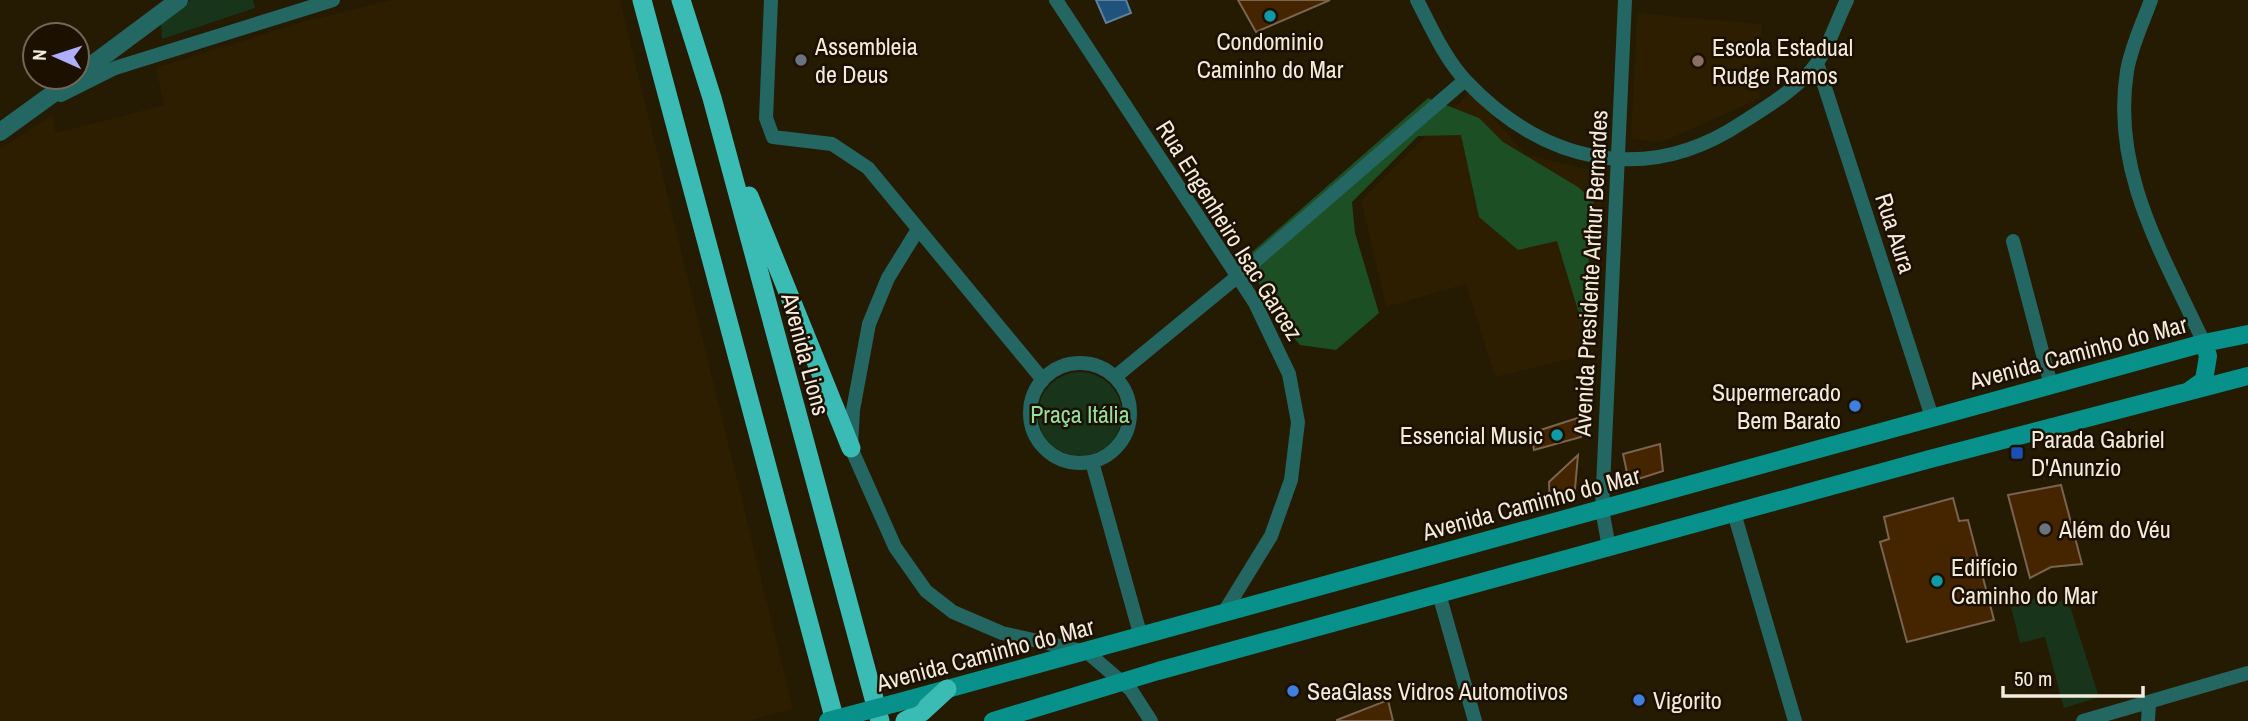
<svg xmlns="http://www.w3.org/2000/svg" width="2248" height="721" viewBox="0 0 2248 721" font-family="'Archivo Narrow',sans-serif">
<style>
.built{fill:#2d1e00}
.green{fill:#18341b}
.forest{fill:#1c4f24}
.water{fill:#1f537d;stroke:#5f819a;stroke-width:2}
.building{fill:#452400;stroke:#7a634f;stroke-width:2}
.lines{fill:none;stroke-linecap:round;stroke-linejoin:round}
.minor{stroke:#236662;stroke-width:14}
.tertiary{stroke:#236662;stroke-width:18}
.secondary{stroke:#08918a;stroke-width:18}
.trunk{stroke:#3abcb4;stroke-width:19}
.secondary-bridge{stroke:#08918a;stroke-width:18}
.culture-dot{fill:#0f9aa8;stroke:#1c1000;stroke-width:2.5}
.worship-dot{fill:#6b7280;stroke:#1c1000;stroke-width:2.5}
.education-dot{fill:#8d6e63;stroke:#1c1000;stroke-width:2.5}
.shop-dot{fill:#3f7fe0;stroke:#1c1000;stroke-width:2.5}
.transit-dot{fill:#1a4fb4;stroke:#1c1000;stroke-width:2.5}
.labels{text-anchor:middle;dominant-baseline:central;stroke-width:5;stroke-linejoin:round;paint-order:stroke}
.poi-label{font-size:24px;fill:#f3ebdd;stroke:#1c1000;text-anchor:start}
.street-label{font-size:24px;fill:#f3ebdd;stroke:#1c1000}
.park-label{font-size:24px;fill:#94df9c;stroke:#1c1000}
</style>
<rect width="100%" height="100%" fill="#251a02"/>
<!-- built -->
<path class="built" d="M392,0H620L793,709L748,721H0V149L52,115L56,133L164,105L156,68L302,22Z
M1637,13L1762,24L1759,99L1669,139L1654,142L1631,139Z
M1471,91L1525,154L1603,173L1593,353L1495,377L1466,284L1386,307L1361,200Z"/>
<!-- green -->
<path class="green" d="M190,0H253L255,8L162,39L161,23Z
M1038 414a42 42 0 1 1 84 0a42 42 0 1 1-84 0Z
M2036,598L2038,604L2068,600L2099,697L2064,708L2045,637L2020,643L2011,607Z"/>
<!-- forest -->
<path class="forest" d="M1428,98L1479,118L1503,142L1578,187L1594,201L1583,327L1557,241L1518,250L1479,217L1461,135L1418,136L1352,202L1355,233L1379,313L1336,350L1300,345L1263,300L1252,252Z"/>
<!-- water -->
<path class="water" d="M1096,0H1126L1131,13L1106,23Z"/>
<!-- building -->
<path class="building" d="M1238,0H1330L1256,32Z
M1584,416L1581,437L1534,450L1531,433Z
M1660,444L1663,471L1629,482L1623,454Z
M1578,455L1574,500L1550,507L1549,482Z
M2061,485L2082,564L2051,567L2030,578L2008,495Z
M1953,498L1959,521L1968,520L1994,620L1907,642L1880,542L1889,539L1884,517Z
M1388,700L1393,721H1337V720Z"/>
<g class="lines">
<!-- minor -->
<path class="minor" d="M771,0L766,118L773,137L832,144L868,168L1043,380
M1056,0L1255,303L1289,374L1298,422L1291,480L1271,536L1223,614
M1417,0C1431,27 1445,59 1466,81C1544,163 1646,187 1743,122C1768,106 1800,87 1817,63C1830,44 1837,20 1847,0
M2151,0C2143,22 2131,47 2127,71C2111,172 2163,254 2204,343
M1817,63L1932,417
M61,95L115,68L333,0
M917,231L888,278L869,324L853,410L851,448L895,547L926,591L953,612L1002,633L1087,652L1131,690L1151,721
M2013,241L2051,385
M1030 413a50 50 0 1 1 100 0a50 50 0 1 1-100 0Z
M1115,377L1238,276L1465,80
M1092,462L1141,637
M1734,513L1795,721
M1609,548L1602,509L1625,0
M1439,594L1475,721
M2083,721L2248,673
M2148,721L2149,703"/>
<!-- tertiary -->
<path class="tertiary" d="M77,76L179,0
M0,132L76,77"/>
<!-- secondary -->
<path class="secondary" d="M2190,390L2204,380L2208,356L2204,343
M911,699L2204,343L2248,334
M993,721L1158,671L1930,459L2248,376"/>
<!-- trunk -->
<path class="trunk" d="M642,0L835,721
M681,0L712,98L880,721
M749,196L851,448
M905,721L922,712L947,689"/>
<!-- secondary-bridge -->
<path class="secondary-bridge" d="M828,721L911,699"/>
</g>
<!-- markers -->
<g class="culture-dot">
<circle cx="1270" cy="16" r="7"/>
<circle cx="1557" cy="435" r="7"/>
<circle cx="1937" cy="581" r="7"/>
</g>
<g class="worship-dot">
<circle cx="801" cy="60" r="7"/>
<circle cx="2045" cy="529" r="7"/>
</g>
<circle class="education-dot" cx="1698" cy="61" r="7"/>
<g class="shop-dot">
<circle cx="1855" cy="406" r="7"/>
<circle cx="1293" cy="691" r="7"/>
<circle cx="1639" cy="700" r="7"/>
</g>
<rect class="transit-dot" x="2010" y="446" width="14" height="14" rx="3.5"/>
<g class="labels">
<!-- poi labels -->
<g class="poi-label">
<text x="1270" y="41" text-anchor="middle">Condominio<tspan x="1270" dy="28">Caminho do Mar</tspan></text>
<text x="815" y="46">Assembleia<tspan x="815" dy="28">de Deus</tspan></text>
<text x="1712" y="47">Escola Estadual<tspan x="1712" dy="28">Rudge Ramos</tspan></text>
<text x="1841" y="392" text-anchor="end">Supermercado<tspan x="1841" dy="28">Bem Barato</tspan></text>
<text x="1543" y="435" text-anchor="end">Essencial Music</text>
<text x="2031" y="439">Parada Gabriel<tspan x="2031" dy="28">D'Anunzio</tspan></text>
<text x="2059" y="529">Além do Véu</text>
<text x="1951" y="567">Edifício<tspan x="1951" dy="28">Caminho do Mar</tspan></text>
<text x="1307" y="691">SeaGlass Vidros Automotivos</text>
<text x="1653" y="700">Vigorito</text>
</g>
<!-- street labels -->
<g class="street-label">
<text transform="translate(1230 230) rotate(58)">Rua Engenheiro Isac Garcez</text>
<text transform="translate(1896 233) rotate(72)">Rua Aura</text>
<text transform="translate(1590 273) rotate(-87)">Avenida Presidente Arthur Bernardes</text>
<text transform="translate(2078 352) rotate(-15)">Avenida Caminho do Mar</text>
<text transform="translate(806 354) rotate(75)">Avenida Lions</text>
<text transform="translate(1531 503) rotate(-15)">Avenida Caminho do Mar</text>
<text transform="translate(985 654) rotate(-15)">Avenida Caminho do Mar</text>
</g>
<!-- park labels -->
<g class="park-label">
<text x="1080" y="414">Praça Itália</text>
</g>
</g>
<!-- north arrow -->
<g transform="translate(56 56) rotate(273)"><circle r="33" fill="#1c1000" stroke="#726858" stroke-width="2"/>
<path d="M0-5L12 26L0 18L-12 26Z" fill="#aeaefb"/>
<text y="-10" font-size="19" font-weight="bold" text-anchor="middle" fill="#f3ebdd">N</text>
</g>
<!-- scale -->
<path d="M2003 686v10h140v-10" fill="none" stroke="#f3ebdd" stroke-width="3.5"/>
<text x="2014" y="686" font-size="21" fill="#f3ebdd" stroke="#1c1000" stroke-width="5" paint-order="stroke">50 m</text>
</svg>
